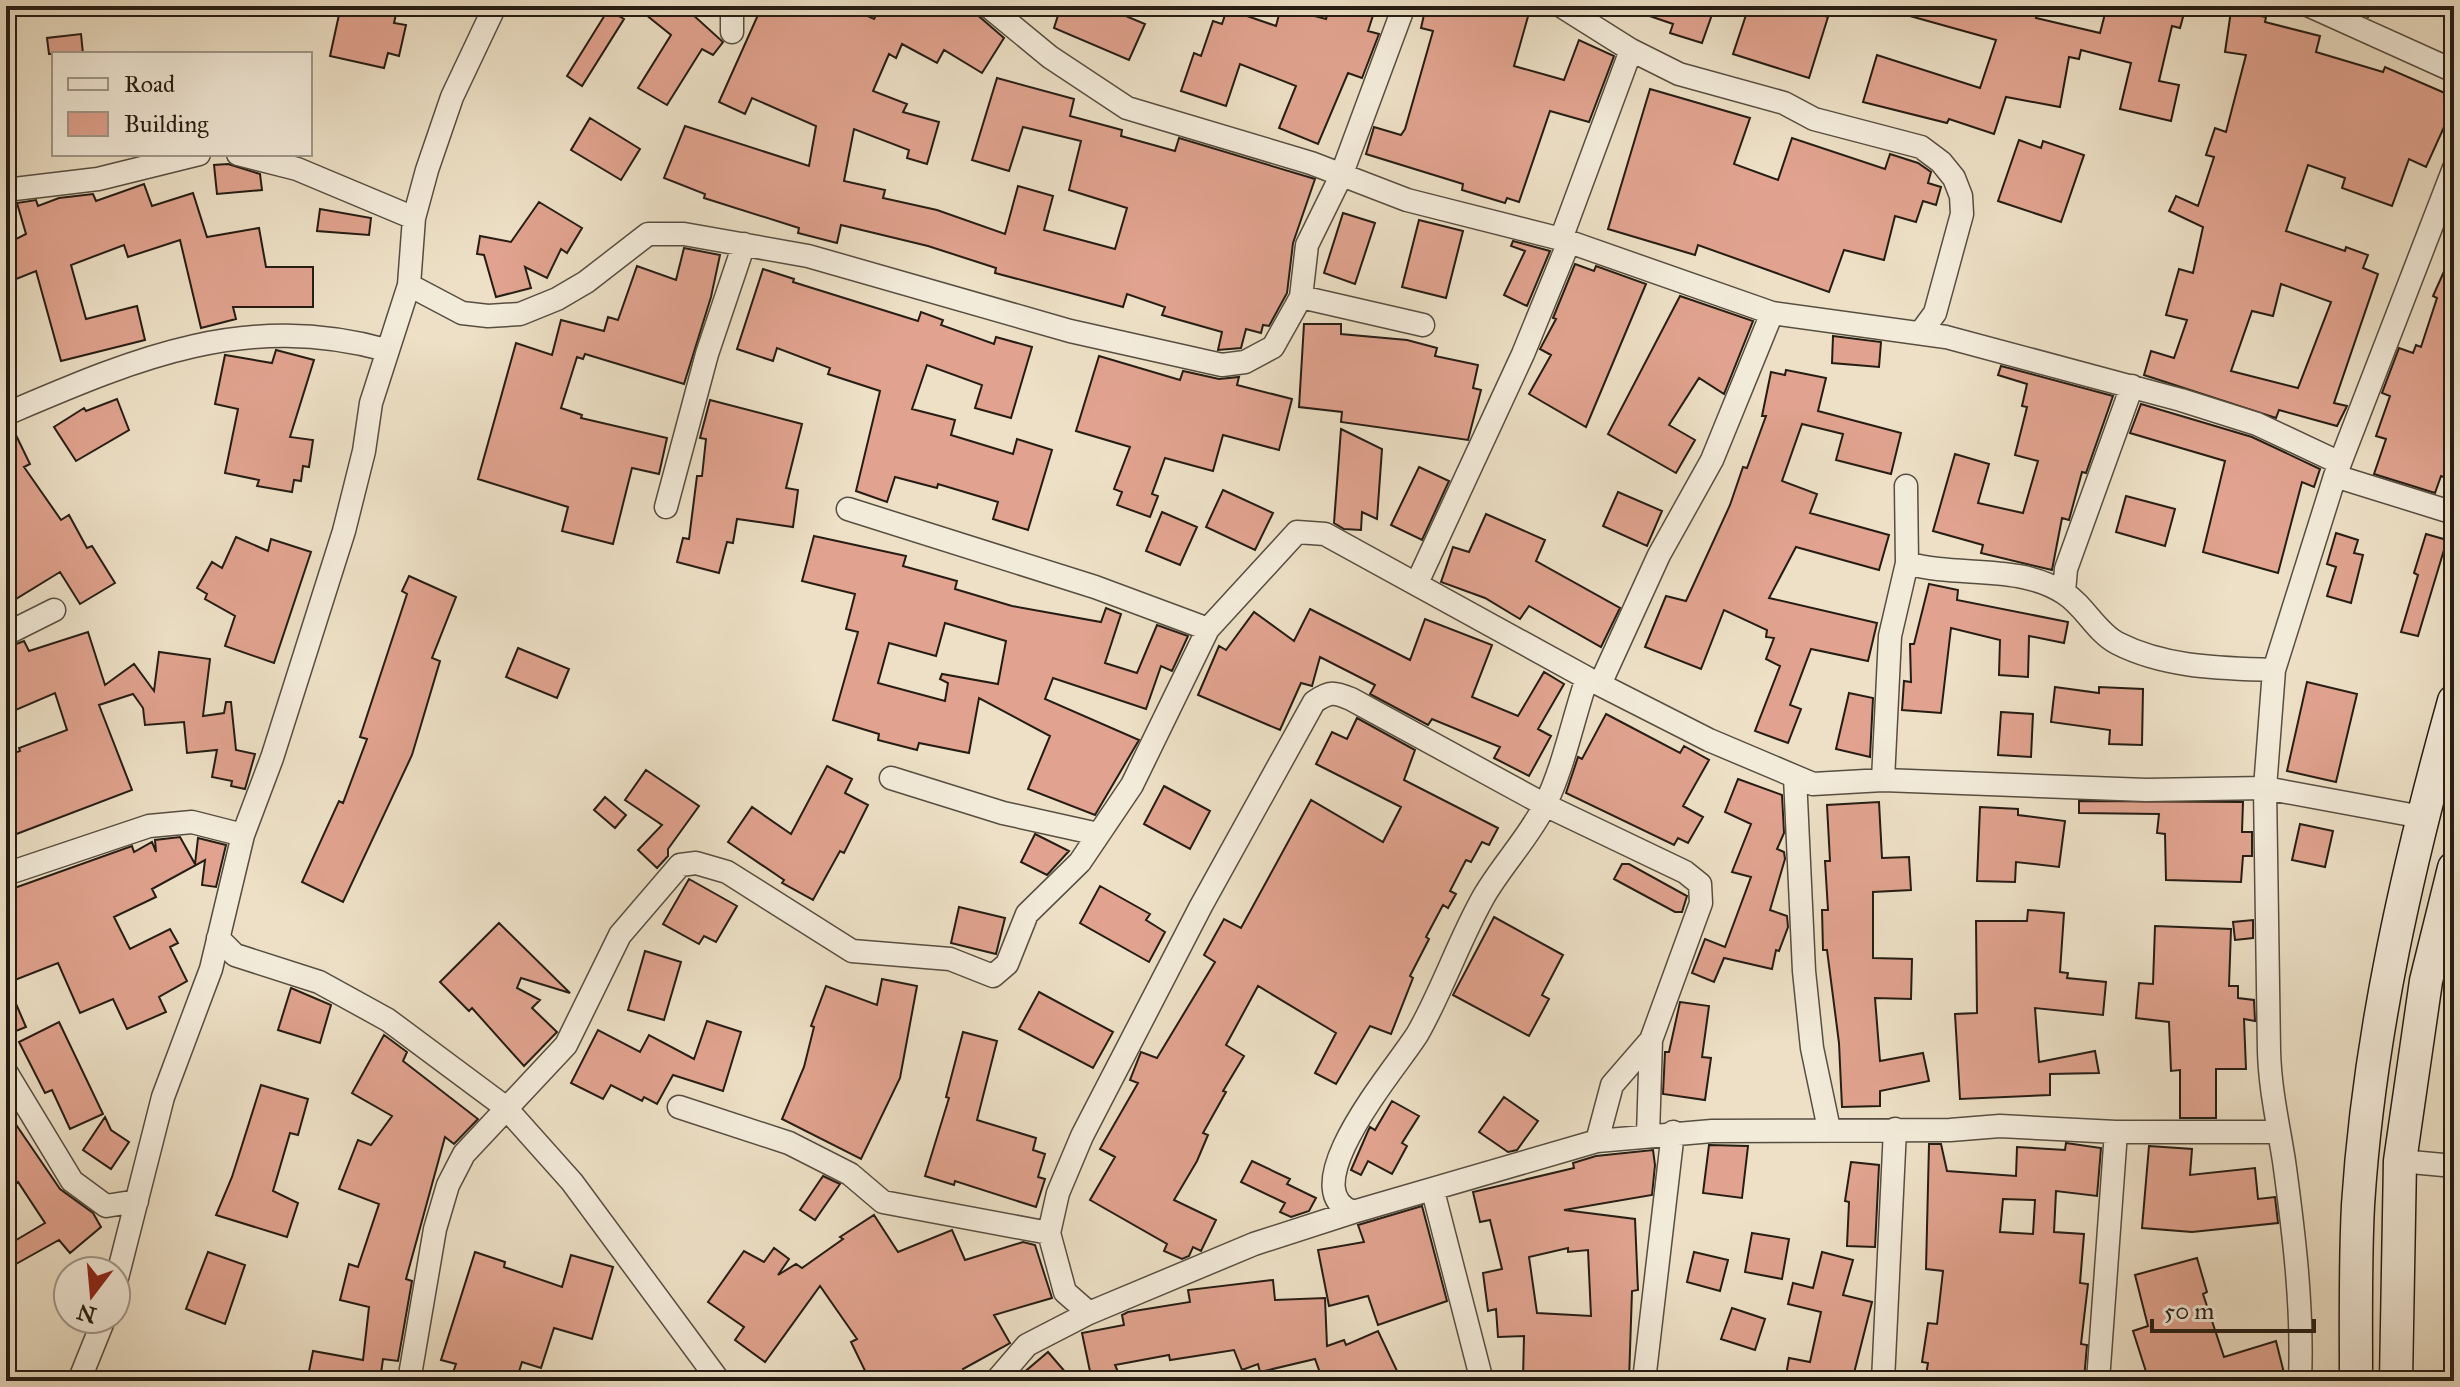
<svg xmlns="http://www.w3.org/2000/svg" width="2460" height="1387" viewBox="0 0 2460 1387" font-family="'IM FELL Great Primer',serif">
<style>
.building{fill:#e1a38f;stroke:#251d14;stroke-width:2;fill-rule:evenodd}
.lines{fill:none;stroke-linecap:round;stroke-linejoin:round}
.street-casing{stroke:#574e40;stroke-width:25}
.secondary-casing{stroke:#251d14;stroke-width:35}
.street{stroke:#f3ebda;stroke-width:22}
.secondary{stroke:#f3ebda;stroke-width:32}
</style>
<rect width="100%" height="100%" fill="#ede0c6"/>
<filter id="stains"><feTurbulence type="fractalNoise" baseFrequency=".0025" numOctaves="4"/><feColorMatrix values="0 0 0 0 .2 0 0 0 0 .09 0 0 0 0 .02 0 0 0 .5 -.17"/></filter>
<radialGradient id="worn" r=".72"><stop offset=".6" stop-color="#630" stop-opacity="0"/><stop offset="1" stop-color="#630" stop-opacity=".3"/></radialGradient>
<!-- building -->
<path class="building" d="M353,6H398L394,23L406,25L399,56L388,53L384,68L330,56L340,10L351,13Z
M635,6H699L692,14L723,42L713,55L702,49L667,105L638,88L671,35Z
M762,6H846L874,19L881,6H967L1004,38L982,73L944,50L937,63L902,44L896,58L889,54L873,91L907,104L903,112L939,122L927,164L907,158L909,150L854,129L844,181L885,190L883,198L937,210L1005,234L1018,186L1053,196L1044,230L1115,249L1127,208L1069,190L1081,141L1023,127L1009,171L972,160L997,78L1074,99L1070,116L1122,130L1121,136L1175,151L1179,138L1315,179L1293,243L1287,293L1269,326L1263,325L1261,333L1246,329L1241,348L1218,350L1222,332L1162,315L1165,307L1127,294L1123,307L995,273L996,268L928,246L841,225L837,243L798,233L799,228L704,198L705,194L664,178L685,126L809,166L816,126L752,98L745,114L719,102Z
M1061,6H1102L1145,24L1129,60L1054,28Z
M1330,6H1376L1368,31L1379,34L1362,78L1348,73L1318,144L1279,128L1296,86L1240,64L1226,106L1181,91L1194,53L1201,56L1213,21L1222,24L1227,9L1276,26L1281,7L1326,19Z
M1426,6H1531L1514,66L1564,80L1579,40L1614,56L1589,122L1550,111L1519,202L1507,198L1505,203L1462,190L1463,184L1366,154L1374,127L1401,135L1405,129L1433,31L1421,28Z
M1629,6H1715L1702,43L1670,33L1673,24L1629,9Z
M1749,6H1794L1828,17L1809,78L1733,54Z
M1893,6H2039L2036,18L2100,33L2107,6H2186L2180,28L2172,26L2159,81L2179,85L2171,121L2120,109L2131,63L2081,50L2079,59L2069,57L2060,107L2006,97L1994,134L1949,119L1947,123L1863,102L1877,55L1980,88L1996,40L1892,11Z
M2344,6H2373L2368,17Z
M608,10L624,19L582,86L567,76Z
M2231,11L2266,17L2265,22L2320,36L2316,52L2383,72L2385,67L2454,97V105L2426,167L2409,159L2392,206L2342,188L2345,178L2308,165L2286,231L2345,251L2346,247L2368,255L2363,268L2378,274L2334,403L2347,406L2337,426L2279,410L2276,418L2144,375L2151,351L2174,358L2187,320L2166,315L2179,269L2193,273L2203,227L2169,211L2176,196L2198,206L2214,157L2206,155L2215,128L2226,132L2246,55L2225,52ZM2281,284L2331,302L2298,388L2231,371L2252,311L2273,316Z
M81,34L83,54H49L47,38Z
M1650,89L1750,118L1734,164L1778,180L1792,138L1885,169L1890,154L1918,163L1931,172L1928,183L1941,187L1936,205L1923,201L1916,222L1895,216L1884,260L1844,250L1829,292L1698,245L1695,255L1608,229Z
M590,118L640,149L621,180L571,150Z
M2019,140L2041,148L2043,141L2084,155L2061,222L1998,201Z
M228,164L260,174L262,190L217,194L214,165Z
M144,184L152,206L193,193L207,237L259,228L266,267H313V307H233L236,319L201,328L180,240L128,257L124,245L71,265L86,319L137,306L145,340L61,361L36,271L6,283V244L26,234L17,203L36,200L38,206L59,198L93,194L96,201Z
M539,202L582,228L567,253L561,249L547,278L525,267L531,288L496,297L484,255L477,254L480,236L511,242Z
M320,209L371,218L369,235L317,231Z
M1343,213L1375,223L1355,284L1324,273Z
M1419,220L1463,231L1446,298L1402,287Z
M1513,241L1550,251L1527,306L1504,295L1525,251L1511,246Z
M684,248L720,255L711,297L684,384L585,354L583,359L577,357L561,408L582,415L581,418L667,438L659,474L632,468L613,544L562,531L568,507L478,479L516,343L552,355L561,320L604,331L608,317L618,320L637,266L676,280Z
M2454,249V389L2444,420L2454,424V463L2449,479L2441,476L2435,493L2374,474L2386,439L2376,436L2390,396L2382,393L2399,348L2413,353L2416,345L2421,347L2437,298L2433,296Z
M1575,264L1594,271L1596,266L1646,284L1586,427L1529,394L1551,355L1540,349L1556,319L1553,318Z
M763,269L794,279L793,282L918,321L921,312L943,320L941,325L994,344L996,337L1032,347L1011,418L975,408L982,385L927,365L912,409L955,420L951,435L1013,454L1017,439L1052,450L1028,530L993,519L998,502L938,484L937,488L895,477L887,502L856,491L880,391L828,374L830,368L777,348L773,361L737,349Z
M1680,296L1753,321L1724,394L1699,378L1669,425L1695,440L1676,473L1608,434Z
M1304,324H1341V334L1407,340L1437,348L1435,356L1478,365L1473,388L1481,390L1468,440L1341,422L1342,412L1299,407Z
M1833,336L1881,342L1879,367L1832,363Z
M276,350L314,360L290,437L313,440L309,467L303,466L301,481L294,480L292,492L257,486L259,480L225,473L238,409L215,404L225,355L272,363Z
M1099,356L1180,380L1183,371L1219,379L1239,377L1237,385L1292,399L1279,450L1223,435L1213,471L1165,458L1152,494L1158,496L1150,517L1117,505L1122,492L1114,489L1130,447L1076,431Z
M2001,366L2113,396L2086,473L2082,472L2069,520L2062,518L2052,570L1981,553L1983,545L1933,531L1955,454L1989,464L1978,503L2023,513L2038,461L2015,455L2027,407L2022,406L2027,384L1998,375Z
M1786,370L1826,378L1818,411L1901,433L1891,474L1836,460L1843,434L1802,424L1782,481L1817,494L1810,513L1889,535L1879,570L1796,547L1769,598L1877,623L1868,661L1811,649L1790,705L1801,709L1788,743L1755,731L1780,666L1766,659L1774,638L1766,637L1767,630L1724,610L1701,669L1645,647L1666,596L1686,601L1730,505L1743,467L1747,468L1766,416H1762L1771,372L1785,375Z
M117,399L129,430L76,461L54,427L84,408L86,411Z
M710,400L802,424L786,488L798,490L793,527L737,519L733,543L727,542L719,573L677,562L683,538L689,539L697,476H702L706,439L700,438Z
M2141,404L2252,437L2320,469L2314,487L2302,482L2278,573L2203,552L2225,461L2130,433Z
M12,427L30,464L24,467L61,520L69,515L87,548L92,546L115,583L80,604L60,572L8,604L13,615L6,618V428Z
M1341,429L1382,449L1377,519L1362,512L1361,530L1344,529L1334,523Z
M1419,467L1449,481L1422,540L1391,525Z
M1223,490L1273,513L1255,550L1206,527Z
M1618,492L1662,511L1647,546L1603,526Z
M2126,496L2175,509L2165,546L2116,532Z
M1162,512L1197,527L1180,565L1146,551Z
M1486,514L1545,540L1536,561L1620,608L1601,647L1529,606L1520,619L1485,598L1441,582L1453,547L1469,552Z
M2336,533L2358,540L2354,553L2363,555L2351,603L2327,596L2336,567L2327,564Z
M2426,534L2447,540L2418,636L2401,632L2418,575L2414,573Z
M814,536L906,556L903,566L957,581L955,589L1012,606L1101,622L1106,608L1121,614L1105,663L1137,673L1157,625L1188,636L1172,671L1161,666L1146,709L1053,678L1045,699L1139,740L1095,815L1028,789L1050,736L979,698L969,753L919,743L917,750L878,740L879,734L833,720L858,632L846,629L855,594L802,581ZM945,623L1006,641L998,684L942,674L940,679L948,683L945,701L878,683L889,643L936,656Z
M236,537L268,551L271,539L311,552L274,663L225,646L235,616L205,599L207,594L197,588L212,562L222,568Z
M409,576L456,597L432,658L440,661L412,755L343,902L302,882L339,801L343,803L367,739L360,737L407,594L402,591Z
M1929,584L1958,590L1957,600L2068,622L2064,643L2029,636L2028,677L1999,675L2000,640L1951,628L1941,713L1902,710L1904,681L1911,682L1910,644H1914Z
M1310,609L1410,660L1425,619L1492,645L1472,697L1518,716L1544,672L1564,684L1538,729L1551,736L1529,776L1494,758L1500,747L1432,719L1428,725L1370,694L1375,685L1320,657L1312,686L1301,683L1280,730L1198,695L1219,646L1226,650L1254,612L1294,641Z
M88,632L105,685L134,664L154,691L159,652L210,659L203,716L224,713L226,702H231L236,750L255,754L245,789L231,786L232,781L212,777L217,750L187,753L184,722L145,725L143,708L133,694L99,705L132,790L6,838V756L20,751L19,748L67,730L55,693L11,712L6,699V648L24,641L29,651Z
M518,648L569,669L557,698L506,677Z
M2307,682L2357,694L2336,782L2287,771Z
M2055,687L2099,693V687L2143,689L2142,745L2109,744L2110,730L2051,722Z
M1849,693L1873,698L1870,757L1836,749Z
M2001,712L2033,714L2031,757L1998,755Z
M1606,714L1680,753L1684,746L1709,760L1683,806L1703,817L1688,843L1678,838L1674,845L1566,793L1578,757L1582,759Z
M1357,718L1415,750L1404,780L1498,828L1489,845L1482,842L1471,862L1466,860L1450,891L1456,894L1448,908L1443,905L1426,937L1429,939L1410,976L1413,978L1391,1034L1370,1026L1336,1084L1315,1073L1336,1033L1258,986L1226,1045L1244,1056L1223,1091L1226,1092L1203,1133L1208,1135L1197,1161L1174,1200L1216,1220L1201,1251L1193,1247L1189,1256L1182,1259L1164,1251L1167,1244L1090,1200L1115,1157L1100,1149L1138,1083L1130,1080L1141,1052L1157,1058L1215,962L1204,955L1224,919L1241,928L1311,800L1383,842L1401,807L1316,764L1332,732L1347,739Z
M827,766L852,779L845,793L868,805L844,853L840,851L813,900L782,883L784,880L728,842L752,807L791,834Z
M646,770L699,806L668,849V856L657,868L638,850L662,825L625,800Z
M1738,779L1782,795L1784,833L1777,849L1784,852L1785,859L1770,910L1787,916L1788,927L1779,951L1776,950L1772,969L1724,958L1714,982L1692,973L1705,939L1725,947L1751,877L1732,872L1751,824L1725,812Z
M1164,786L1210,811L1190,849L1144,824Z
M605,797L626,815L615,828L594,810Z
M2079,801L2243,802L2242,832H2252V856H2243L2241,882L2166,880L2165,834L2157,833L2159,814L2079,813Z
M1879,802L1882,858L1909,857L1911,890L1873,892V958L1912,959L1911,999L1875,998L1880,1061L1923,1053L1929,1081L1880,1091V1106L1842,1107L1839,1043L1827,950H1823L1822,910H1828L1825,861H1830L1827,805Z
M1980,807L2018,809V815L2065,821L2059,867L2016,862L2015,882L1977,881Z
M2300,824L2333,831L2325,867L2292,860Z
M1035,834L1069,851L1047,875L1021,862Z
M180,837L195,864L198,838L226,845L216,887L202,885L205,860L152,889L156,897L114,917L130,949L170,929L178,943L170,947L187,981L159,997L166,1012L127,1029L113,999L80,1013L58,963L7,983L26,1027L6,1035V891L132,846L134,852L152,842L156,852L155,840Z
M1622,864H1629L1687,896L1682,912H1675L1614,879Z
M689,879L737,906L716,942L704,936L699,944L663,924Z
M1100,886L1150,914L1146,920L1165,932L1149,962L1080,923Z
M959,907L1005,918L996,954L951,943Z
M2028,910L2064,913L2060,972L2068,973L2067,978L2106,982L2103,1015L2035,1008L2039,1062L2095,1051L2099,1073L2050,1074V1095L1960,1099L1955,1014L1977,1013L1976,921H2027Z
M1494,917L1563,955L1542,995L1549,999L1529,1036L1453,995Z
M2253,920V938L2235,940L2233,922Z
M499,923L570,993L521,978L517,988L540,1000L532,1008L557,1032L524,1066L472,1008L469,1011L440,982Z
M2155,926L2231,929L2229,986H2238V998L2254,1000L2255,1021L2244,1019L2246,1069H2216V1118H2180V1070L2171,1071L2169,1022L2136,1018L2139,983L2153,984Z
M645,951L681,962L664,1020L628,1010Z
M882,979L917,986L900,1078L861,1159L782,1119L804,1067L814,1027L811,1026L826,986L877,1005Z
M291,988L331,1005L320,1043L278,1030Z
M1039,992L1113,1032L1093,1068L1019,1029Z
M1680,1002L1709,1006L1702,1057L1711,1058L1705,1100L1663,1094L1665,1052H1669Z
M707,1021L741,1032L723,1091L673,1075L657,1104L644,1097L642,1101L611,1085L603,1099L571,1083L598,1030L640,1052L649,1035L694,1059Z
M59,1022L103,1114L70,1129L52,1090L45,1093L19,1042Z
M963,1032L997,1041L977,1120L1036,1138L1033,1150L1045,1154L1038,1177L1045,1179L1036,1207L955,1181L954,1185L925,1176L949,1098L946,1097Z
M384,1035L407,1052L403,1061L478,1119L454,1144L445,1137L406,1279L412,1281L398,1361L383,1359L380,1381H307L313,1351L363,1360L369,1307L340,1300L349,1264L358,1267L379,1204L339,1189L358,1140L371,1145L392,1116L352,1093Z
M261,1085L308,1099L298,1135L290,1133L273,1191L298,1203L287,1237L216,1215L232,1177Z
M1504,1097L1538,1121L1517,1150L1508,1152L1479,1132Z
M1392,1101L1419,1116L1402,1143L1407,1146L1392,1174L1368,1161L1361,1175L1351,1170L1368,1131L1370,1127L1375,1130Z
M6,1110L60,1189L93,1213L101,1227L70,1253L59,1240L16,1264L6,1246L45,1223L18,1182L6,1190Z
M105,1117L111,1130L129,1142L111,1169L83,1150Z
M2066,1143L2101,1148L2097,1196L2056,1191L2054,1232L2084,1234L2080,1283L2088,1284L2081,1344L2087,1345L2084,1379L1925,1381L1928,1363L1922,1362L1928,1323L1937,1324L1943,1271L1926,1269L1929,1144H1941L1947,1171L2016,1176L2017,1147L2065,1150ZM2003,1199L2035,1200L2033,1234L2000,1232Z
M1709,1145L1748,1146L1742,1198L1703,1193Z
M2149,1146L2192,1149L2190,1175L2255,1168L2258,1199L2275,1197L2278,1223L2192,1232L2142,1228Z
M1653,1150L1655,1165L1652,1195L1564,1210L1635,1219L1638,1290L1632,1291L1629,1380L1523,1377L1524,1336L1498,1337L1496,1309L1488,1311L1483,1273L1502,1269L1490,1220L1480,1222L1473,1192L1574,1168L1573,1163L1596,1156ZM1568,1248V1252L1588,1250L1591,1316L1537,1313L1529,1257Z
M1252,1161L1290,1179L1287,1184L1316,1198L1309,1211L1291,1217L1280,1212L1285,1203L1241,1182Z
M1851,1162L1879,1165L1875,1247L1847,1246L1849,1202L1845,1201Z
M823,1176L840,1184L815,1220L800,1210Z
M1422,1206L1447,1301L1378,1325L1368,1296L1329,1306L1318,1250L1364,1242L1358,1225Z
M874,1215L898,1252L952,1230L965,1260L1023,1242L1035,1245L1052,1298L994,1315L1010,1343L963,1369L969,1381H870L851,1342L857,1339L820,1286L765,1362L735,1340L744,1327L708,1302L744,1251L764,1262L774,1248L789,1259L778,1275L796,1264L802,1268L843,1239L840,1237Z
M1752,1233L1789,1239L1782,1279L1745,1272Z
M208,1252L245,1265L225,1324L186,1309Z
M475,1252L505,1262L504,1267L562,1287L571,1255L613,1267L592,1339L554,1328L541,1368L522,1362L516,1381H450L456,1364L441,1360Z
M1694,1252L1728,1260L1720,1291L1687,1282Z
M1822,1252L1853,1260L1843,1295L1872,1302L1852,1381H1785L1789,1358L1810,1362L1821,1312L1788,1304L1793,1283L1813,1288Z
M2197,1258L2207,1292L2203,1294L2224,1357L2276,1341L2286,1381H2149L2133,1331L2148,1326L2135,1275Z
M1273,1280L1275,1300L1325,1298L1327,1346L1344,1340L1346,1345L1378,1331L1399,1375L1386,1381H1376L1374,1375L1357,1381H1323L1315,1359L1260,1372L1258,1364L1242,1370L1234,1350L1170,1360L1169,1355L1115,1365L1122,1381H1092L1082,1333L1124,1325L1122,1315L1128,1312L1190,1302L1188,1290Z
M1732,1308L1765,1319L1755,1350L1721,1339Z
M1048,1352L1073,1381H1014L1015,1380Z"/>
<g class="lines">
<defs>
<path id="street" d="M732,6V32
M988,6L1050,57L1127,108L1311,163L1407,200L1561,239L1772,313L1946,337L2181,400L2257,424L2340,463
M1561,6L1631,50L1679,74L1784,103L1814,119L1921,147L1941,162L1954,178L1961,196L1962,214L1935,313L1921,332
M2310,6L2454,71
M238,154L297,169L414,218
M6,190L98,179L199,154
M1561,239L1631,50
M409,285L462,313L488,316L520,314L557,299L586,282L648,234H684L808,256L1070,331L1222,365L1245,362L1273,347L1301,297L1307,245L1341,176L1404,6
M1301,297L1423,325
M6,414C135,359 244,311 386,350
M2335,476L2454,513
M666,507L707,354L744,244
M848,509L1095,587L1208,629
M1907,563C1957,578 2017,563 2064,593C2084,605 2096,632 2117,643C2166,668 2221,668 2274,670
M1417,583L1523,354L1568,244
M2064,592L2066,569L2132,386
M6,634L54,610
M1601,682L1659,555L1712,460L1772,313
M1795,777L1804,971L1812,1048L1829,1129
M891,778L1003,813L1098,834
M1883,780L1890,636L1907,563L1906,486
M6,874L149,826L192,822L243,835
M218,938L235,955L319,982L388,1020L505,1107L572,1182L719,1381
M6,1072L72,1181L106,1206L137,1201
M679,1107L789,1143L850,1174L883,1202L1049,1233
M1648,1135L1651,1040
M2400,1161L2454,1166
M1433,1191L1482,1381
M1353,1212C1289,1189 1402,1061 1418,1033C1443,989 1459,940 1484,896C1502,865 1529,837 1545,805C1564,766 1573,719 1587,678
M116,1282L163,1097L211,969L243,835L272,758L344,531L364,451L371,403L409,285L414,218L427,170L452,97L495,6
M1089,1313L1065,1292L1049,1233L1058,1193L1082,1136L1201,906L1314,702C1330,691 1334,692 1351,699L1545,805L1685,872L1700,884L1701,903L1651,1040L1612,1085L1597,1141
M79,1381L104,1319
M409,1381L435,1229L448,1185L464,1154L566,1045L620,935L680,865L696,863L727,872L852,951L950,959L993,976L1007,964L1027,914L1080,862L1132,785L1208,629L1297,532L1325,534L1587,678L1709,740L1813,784L1883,780L2146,790L2265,788L2422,817
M996,1381L1027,1345L1089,1313L1254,1244L1353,1212L1597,1141L1712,1131L1950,1130L2000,1126L2116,1132H2278
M1644,1381L1673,1132
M1883,1381L1895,1129
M2098,1381L2116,1132
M2300,1381C2303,1307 2294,1234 2284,1161C2278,1123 2270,1089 2269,1051L2265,788L2274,670L2335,476L2454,168"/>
<path id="secondary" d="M2356,1381C2356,1323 2355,1264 2358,1205C2369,1034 2408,865 2454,701
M2396,1381L2400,1161L2426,981L2454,868"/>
</defs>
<!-- street casing -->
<use href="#street" class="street-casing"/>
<!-- secondary casing -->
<use href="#secondary" class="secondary-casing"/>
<!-- street -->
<use href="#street" class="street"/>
<!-- secondary -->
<use href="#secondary" class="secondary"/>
</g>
<!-- margin -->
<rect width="2460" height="1387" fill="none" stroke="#ede0c6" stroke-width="32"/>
<rect x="8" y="8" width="2444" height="1371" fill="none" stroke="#251d14" stroke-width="4"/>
<rect x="16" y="16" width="2428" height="1355" fill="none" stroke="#251d14" stroke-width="2"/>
<!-- legend -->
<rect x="52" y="52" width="260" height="104" fill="#f3ebda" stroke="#a1998b" stroke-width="2"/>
<rect x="68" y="78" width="40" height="12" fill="#f3ebda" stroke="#a1998b" stroke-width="2"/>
<text x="124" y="92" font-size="24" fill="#251d14">Road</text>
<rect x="68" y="112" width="40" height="24" fill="#e1a38f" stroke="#a1998b" stroke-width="2"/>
<text x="124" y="132" font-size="24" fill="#251d14">Building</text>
<!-- north arrow -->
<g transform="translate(92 1295) rotate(196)"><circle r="38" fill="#f3ebda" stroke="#a1998b" stroke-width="2"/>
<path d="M0-6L14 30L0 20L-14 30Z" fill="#8f2418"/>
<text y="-12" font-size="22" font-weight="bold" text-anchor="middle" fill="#251d14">N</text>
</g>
<!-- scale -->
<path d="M2152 1319v12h162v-12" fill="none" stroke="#251d14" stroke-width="4"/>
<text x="2164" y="1319" font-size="24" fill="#251d14" stroke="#f3ebda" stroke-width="6" paint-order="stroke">50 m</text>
<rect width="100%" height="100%" filter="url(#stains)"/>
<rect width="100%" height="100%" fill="url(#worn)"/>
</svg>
